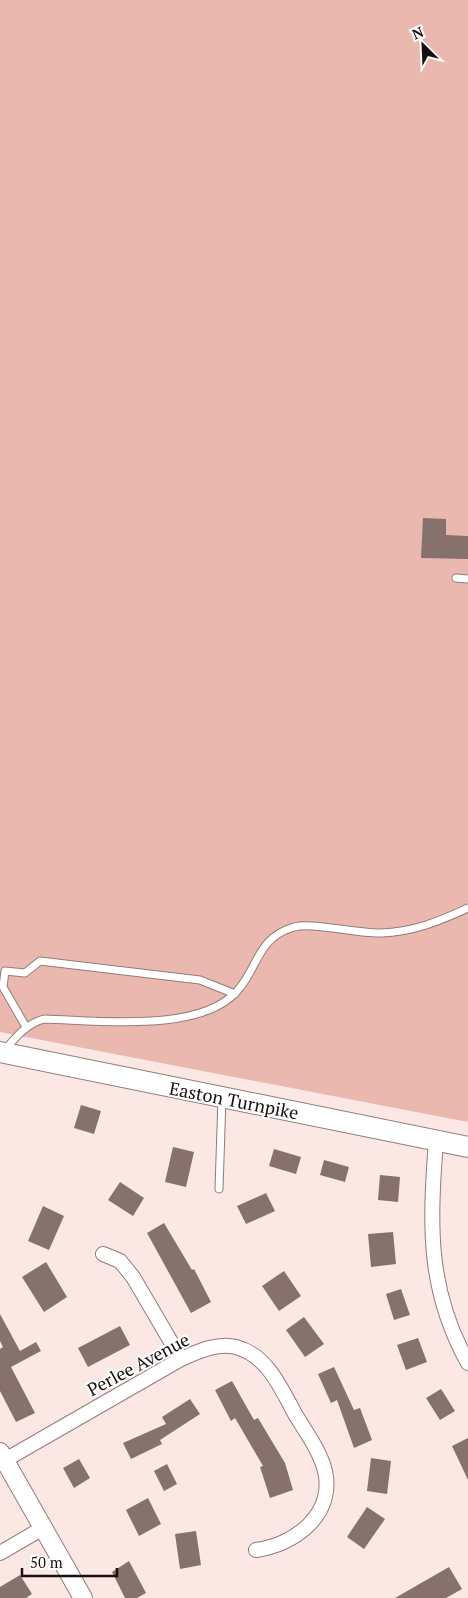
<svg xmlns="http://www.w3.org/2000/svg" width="468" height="1598" viewBox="0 0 468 1598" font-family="'PT Serif',serif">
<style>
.green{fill:#ebb8af}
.building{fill:#87716d}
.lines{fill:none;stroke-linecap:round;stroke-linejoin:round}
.service-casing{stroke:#937c78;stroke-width:9}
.minor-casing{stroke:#937c78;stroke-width:16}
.tertiary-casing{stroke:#937c78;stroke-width:20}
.secondary-casing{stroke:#937c78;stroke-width:22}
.service{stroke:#fff;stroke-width:7}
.minor{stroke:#fff;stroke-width:14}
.tertiary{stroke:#fff;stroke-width:18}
.secondary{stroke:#fff;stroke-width:20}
.labels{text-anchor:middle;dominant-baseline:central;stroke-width:4;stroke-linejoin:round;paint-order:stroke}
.street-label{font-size:18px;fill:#18100e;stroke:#fff}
</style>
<rect width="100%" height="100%" fill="#fbe7e4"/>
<!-- green -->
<path class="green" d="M0,0H468V1122L0,1032Z"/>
<!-- building -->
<path class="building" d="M423,518L446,519V535L468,536V559L421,558Z
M81,1105L101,1111L94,1134L74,1128Z
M173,1147L194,1152L186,1187L165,1182Z
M274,1149L301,1157L296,1174L269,1166Z
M324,1160L349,1167L345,1182L320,1175Z
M380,1175L400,1177L398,1202L378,1200Z
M120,1182L144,1198L133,1216L108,1200Z
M266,1193L275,1211L246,1224L237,1206Z
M43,1206L64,1216L49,1250L28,1241Z
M164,1223L192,1270L194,1269L211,1302L191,1313L147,1233Z
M393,1232L396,1264L371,1267L368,1234Z
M46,1262L67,1297L44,1312L22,1277Z
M284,1271L301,1296L279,1311L262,1286Z
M401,1289L410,1315L394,1320L386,1294Z
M0,1314L20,1351L36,1342L41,1351L11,1367L35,1413L16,1422L0,1391V1349L3,1347L0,1341Z
M304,1317L324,1344L305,1357L286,1330Z
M120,1326L130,1345L88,1367L78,1348Z
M418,1338L427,1362L406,1370L397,1345Z
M334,1367L354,1410L360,1408L372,1440L354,1448L337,1400L331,1403L318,1374Z
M232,1381L254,1420L258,1418L285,1463L293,1490L270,1498L260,1467L263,1466L235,1418L231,1421L215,1390Z
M441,1389L455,1411L440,1420L426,1398Z
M190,1399L200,1414L160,1440L162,1444L131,1459L123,1443L166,1424L162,1417Z
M468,1438V1480L452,1446Z
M371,1458L391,1461L387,1494L367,1491Z
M79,1459L90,1478L74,1488L63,1468Z
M167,1464L177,1484L164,1491L154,1471Z
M148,1498L161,1524L139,1536L126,1510Z
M367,1507L385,1519L364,1549L347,1537Z
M196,1531L201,1565L180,1569L175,1534Z
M129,1561L146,1593L137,1598H125L112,1572Z
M449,1567L462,1589L446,1598H395Z
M20,1575L32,1594L26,1598H0V1587Z"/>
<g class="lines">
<defs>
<path id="service" d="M456,578L468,579
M26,1027L3,987L5,971L25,973L40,961L200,980L235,994
M4,1051C16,1037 26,1024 44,1019C96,1020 201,1034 238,990C259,966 257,938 294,927C314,922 358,934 381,933C413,932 440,921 468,908
M219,1189L222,1098"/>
<path id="minor" d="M436,1140C430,1222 426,1288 468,1363
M103,1254L120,1261L133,1277L181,1359
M5,1460L181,1359C197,1352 218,1342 236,1347C267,1355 281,1388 295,1414C306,1432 320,1451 325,1471C335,1515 294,1545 256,1550
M0,1553L43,1528"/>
<path id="tertiary" d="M0,1452L83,1598"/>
<path id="secondary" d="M0,1052L468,1147"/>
</defs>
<!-- service casing -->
<use href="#service" class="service-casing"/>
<!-- minor casing -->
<use href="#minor" class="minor-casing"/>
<!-- tertiary casing -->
<use href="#tertiary" class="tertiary-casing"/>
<!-- secondary casing -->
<use href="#secondary" class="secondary-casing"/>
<!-- service -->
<use href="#service" class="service"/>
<!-- minor -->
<use href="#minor" class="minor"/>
<!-- tertiary -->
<use href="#tertiary" class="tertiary"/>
<!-- secondary -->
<use href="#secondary" class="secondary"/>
</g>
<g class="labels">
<!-- street labels -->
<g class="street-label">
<text transform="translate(234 1100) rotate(11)">Easton Turnpike</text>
<text transform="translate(138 1364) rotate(-28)">Perlee Avenue</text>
</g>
</g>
<!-- north arrow -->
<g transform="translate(423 45) rotate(336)" stroke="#ffffff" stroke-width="4" paint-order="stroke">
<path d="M0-4L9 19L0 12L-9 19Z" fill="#18100e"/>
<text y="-8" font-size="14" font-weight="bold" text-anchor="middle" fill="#18100e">N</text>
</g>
<!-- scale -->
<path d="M22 1568v8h95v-8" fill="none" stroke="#18100e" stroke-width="2.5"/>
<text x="30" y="1568" font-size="15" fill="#18100e" stroke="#ffffff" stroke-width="4" paint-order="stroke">50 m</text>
</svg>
